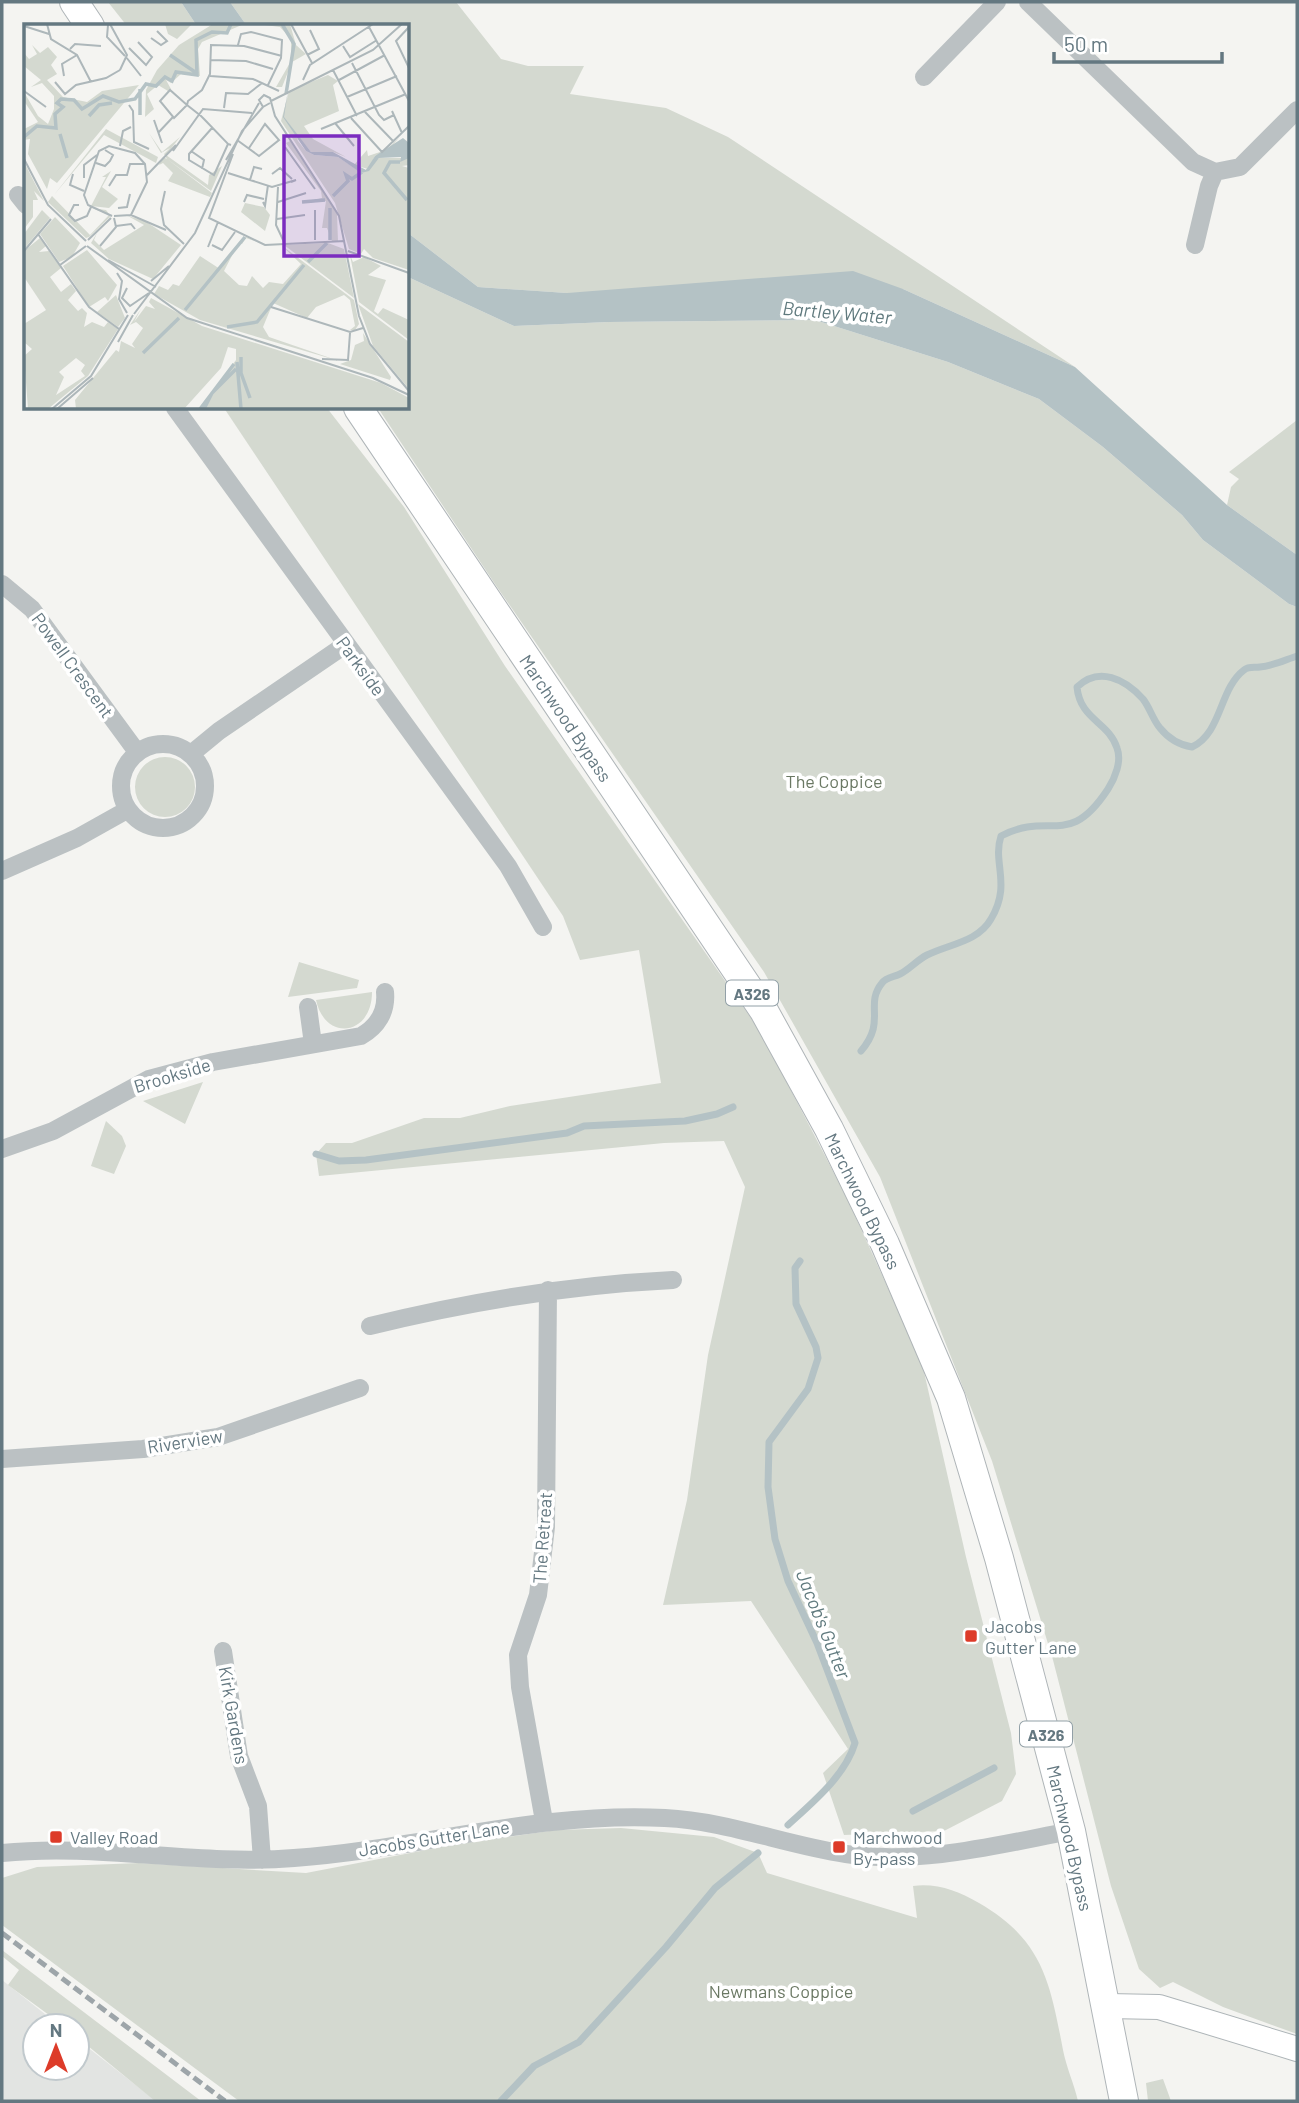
<svg xmlns="http://www.w3.org/2000/svg" width="1299" height="2103" viewBox="0 0 1299 2103" font-family="Barlow,sans-serif">
<style>
.built{fill:#e2e4e2}
.green{fill:#d4d9d0}
.water{fill:#b4c2c5}
.lines{fill:none;stroke-linecap:round;stroke-linejoin:round}
.stream{stroke:#b4c2c5;stroke-width:7}
.secondary-casing{stroke:#aeb5b8;stroke-width:26}
.primary-casing{stroke:#afb5b8;stroke-width:30}
.street{stroke:#bbc1c3;stroke-width:18}
.secondary{stroke:#fff;stroke-width:24}
.primary{stroke:#fff;stroke-width:28}
.rail{stroke:#9da5a9;stroke-width:5;stroke-dasharray:10 5;stroke-linecap:butt}
.poi-dot{fill:#dd3b29;stroke:#fff;stroke-width:2.5}
.labels{text-anchor:middle;dominant-baseline:central;stroke-width:7;stroke-linejoin:round;paint-order:stroke}
.shield{fill:#fff;stroke:#92a0a7;stroke-width:2}
.shield-label{font-size:16px;font-weight:bold;fill:#647881}
.street-label{font-size:18px;fill:#647881;stroke:#fff}
.park-label{font-size:18px;fill:#6a7863;stroke:#fff}
.poi-label{font-size:18px;fill:#647881;stroke:#fff;text-anchor:start}
.water-label{font-size:19px;font-style:italic;fill:#607a7e;stroke:#fff}
.inset-river{fill:none;stroke:#b4c2c5;stroke-width:3.5}
.inset-road{fill:none;stroke:#adb7ba;stroke-width:2}
.view{fill:#7b2cbf;fill-opacity:0.15;stroke:#7b2cbf;stroke-width:3.5}
.inset-edge{fill:none;stroke:#647881;stroke-width:3.5}
</style>
<rect width="100%" height="100%" fill="#f4f4f1"/>
<!-- built -->
<path class="built" d="M2,1980L60,2026H35V2068H77V2039L156,2101H2Z"/>
<!-- green -->
<path class="green" d="M108,2H181L197,26H127Z
M230,2H456L501,59L528,66H584L570,94L666,108L728,137L1075,367L903,289L567,293L478,287L408,233V26H247Z
M408,277L514,326L609,322L815,320L948,362L1039,399L1103,447L1182,515L1203,540L1289,604L1297,607V2034L1223,2007L1173,1982L1160,1988L1139,1969L1111,1886L1053,1660L992,1461L880,1177L764,972L497,587L378,408H408Z
M224,408H327L404,507L505,666L760,1031L847,1198L922,1363L966,1557L1011,1733L1016,1774L1002,1801L944,1831L844,1835L823,1773L848,1749L751,1601L663,1605L687,1500L708,1355L745,1187L724,1141L664,1143L319,1176L316,1154L326,1143H352L424,1118H460L510,1106L661,1083L639,950L580,960L563,916Z
M1297,420V555L1227,505L1231,487L1239,479L1229,472Z
M135 787a30 30 0 1 1 60 0a30 30 0 1 1-60 0Z
M299,962L359,980L357,988L288,997Z
M372,992C372,1036 325,1042 316,1000Z
M203,1082L185,1124L143,1101Z
M106,1121L122,1136L126,1146L114,1174L91,1166Z
M621,1828L714,1837L758,1853L767,1873L917,1918L913,1886C937,1883 958,1891 979,1903C1043,1940 1050,1982 1063,2050C1066,2066 1074,2084 1078,2101H239L2,1925V1878L37,1867L139,1863L306,1873L452,1845L556,1830Z
M2,1950L201,2101H155L77,2037V2026H64L8,1985L19,1970L2,1956Z
M1163,2079L1171,2101H1148L1146,2083Z"/>
<!-- water -->
<path class="water" d="M181,2H230L247,26H197Z
M408,233L478,287L567,293L853,271L903,289L1075,367L1227,505L1297,555V607L1289,604L1203,540L1182,515L1103,447L1039,399L948,362L815,320L609,322L514,326L408,277Z"/>
<g class="lines">
<!-- stream -->
<path class="stream" d="M861,1051C887,1021 864,1005 882,983C886,977 894,977 900,974C910,969 917,960 927,955C949,944 978,942 991,919C1012,884 992,863 1001,836C1051,810 1068,850 1108,789C1115,778 1122,761 1117,748C1109,722 1080,720 1077,687C1099,666 1125,679 1143,699C1150,708 1153,720 1160,728C1168,738 1180,745 1192,747C1222,733 1219,689 1244,670C1249,666 1254,668 1260,667C1273,666 1285,660 1297,656
M316,1154L339,1161L366,1160L567,1133L584,1126L685,1121L717,1114L733,1107
M913,1811L994,1768
M788,1825C813,1802 845,1776 855,1743L817,1643L788,1581L775,1539L768,1487L769,1442L808,1389L818,1358L816,1347L796,1304L795,1268L800,1261
M501,2101L534,2066L579,2042L666,1947L715,1888L758,1853"/>
<defs>
<path id="secondary" d="M1108,2006L1159,2007L1297,2049"/>
<path id="primary" d="M74,2L90,26
M358,408L764,1011L829,1129L885,1244L951,1398L999,1558L1071,1831L1124,2101"/>
</defs>
<!-- secondary casing -->
<use href="#secondary" class="secondary-casing"/>
<!-- primary casing -->
<use href="#primary" class="primary-casing"/>
<!-- street -->
<path class="street" d="M1028,2L1193,162L1215,172
M924,77L997,2
M18,195L26,205
M1195,245L1209,186L1215,172L1240,167L1297,110
M175,408L508,866L543,927
M2,584L32,609L137,752
M121 786a42 42 0 1 1 84 0a42 42 0 1 1-84 0Z
M191,754L219,731L345,645
M2,871L77,838L127,810
M308,1007L313,1044
M2,1149L53,1131L149,1079L213,1062L361,1036C377,1027 387,1012 385,992
M370,1326C471,1301 570,1285 673,1280
M2,1459L143,1449L218,1437L360,1388
M223,1651L239,1756L258,1806L262,1860
M544,1821L520,1687L518,1655L538,1595L546,1527L548,1290
M2,1853C99,1843 196,1866 294,1858C419,1849 539,1811 665,1818C727,1821 785,1845 846,1854C921,1865 997,1845 1071,1831"/>
<!-- secondary -->
<use href="#secondary" class="secondary"/>
<!-- primary -->
<use href="#primary" class="primary"/>
<!-- rail -->
<path class="rail" d="M2,1933L225,2101"/>
</g>
<!-- markers -->
<g class="poi-dot">
<rect x="964" y="1629" width="14" height="14" rx="3.5"/>
<rect x="49" y="1830" width="14" height="14" rx="3.5"/>
<rect x="832" y="1840" width="14" height="14" rx="3.5"/>
</g>
<g class="labels">
<!-- shield labels -->
<g class="shield">
<rect x="726" y="980.5" width="52" height="25" rx="5"/>
<rect x="1020" y="1721.5" width="52" height="25" rx="5"/>
</g>
<g class="shield-label">
<text x="752" y="993">A326</text>
<text x="1046" y="1734">A326</text>
</g>
<!-- street labels -->
<g class="street-label">
<text transform="translate(73 665) rotate(54)">Powell Crescent</text>
<text transform="translate(361 666) rotate(54)">Parkside</text>
<text transform="translate(566 718) rotate(56)">Marchwood Bypass</text>
<text transform="translate(172 1075) rotate(-17)">Brookside</text>
<text transform="translate(863 1201) rotate(64)">Marchwood Bypass</text>
<text transform="translate(185 1441) rotate(-9)">Riverview</text>
<text transform="translate(542 1538) rotate(-86)">The Retreat</text>
<text transform="translate(234 1715) rotate(80)">Kirk Gardens</text>
<text transform="translate(434 1838) rotate(-9)">Jacobs Gutter Lane</text>
<text transform="translate(1070 1838) rotate(77)">Marchwood Bypass</text>
</g>
<!-- park labels -->
<g class="park-label">
<text x="834" y="781">The Coppice</text>
<text x="781" y="1991">Newmans Coppice</text>
</g>
<!-- poi labels -->
<g class="poi-label">
<text x="985" y="1626">Jacobs<tspan x="985" dy="21">Gutter Lane</tspan></text>
<text x="70" y="1837">Valley Road</text>
<text x="853" y="1837">Marchwood<tspan x="853" dy="21">By-pass</tspan></text>
</g>
<!-- water labels -->
<g class="water-label">
<text transform="translate(837 312) rotate(5)">Bartley Water</text>
<text transform="translate(824 1624) rotate(68)">Jacob's Gutter</text>
</g>
</g>
<!-- overview -->
<g transform="translate(24 24)">
<rect width="385" height="385" fill="#f4f4f1"/>
<path d="M141,0H168L153,15L144,10ZM189,0H220L178,18L174,25L176,52L157,50L147,59L142,56L147,65L144,67L134,61L123,70L130,85L121,93L122,66L133,46L155,21ZM233,0H266L272,21L282,30L268,38L258,63H252L267,37V15L256,3ZM8,21L16,29L24,23L33,33L27,41L33,50L23,56L39,73L63,78L78,67L115,61L33,159L26,154L23,165L4,130L6,115L0,116V105L14,98L0,77V68L14,92L24,100L30,85V72L18,59L7,63L17,56L0,42V29L5,35L13,30ZM304,51L314,57L309,61L315,87L280,102L289,115L322,133L309,128H287L271,109L274,117L282,127L290,131L314,133L338,149L355,134H385V141L378,142L385,144V246L349,234L340,225L337,230L325,225L311,179L257,97L265,67ZM82,105L134,133L132,139L80,111L30,171ZM125,109L138,128L156,113L142,131L184,161L185,151L198,142L187,167L143,135L188,169L186,173L144,157L149,149L139,139L135,141L139,133L143,135L140,130L146,124L137,129ZM375,114L365,126L351,132L344,145L330,141L343,126L344,132L362,126ZM266,117L313,190L314,217H308L303,204H298L302,177L278,179L298,174L297,167L262,119ZM0,138L20,177L10,167L14,176H9V193L0,205ZM87,147L78,163L94,175L85,184L67,182L82,153H78ZM28,172L66,211L85,191L68,184L82,186L85,190L86,193L65,213L62,214L24,178ZM221,179L240,183L246,191L241,207L217,188ZM18,186L26,194L0,225V210ZM104,192L121,197L157,221L129,255L85,235L67,219L73,209L70,216L80,226L120,201ZM31,193L56,219L48,233L35,238L16,210ZM222,213L236,219L222,214L218,220L215,218L200,247L215,261L223,262L228,252L239,264L245,258L259,260L277,240L257,221L330,276L335,300L331,306H326L331,302L326,276L320,271L292,283L283,294L249,279L239,303L245,313L315,337L176,296L130,270L135,262L144,266L149,260L155,262L176,232L196,245L215,218ZM16,214L22,222L15,228L25,227L37,244L26,253L37,268L47,260L52,267L44,276L54,287L58,284L63,289L60,303L68,298L80,303L84,298L94,305L64,352L24,385H4L0,332L8,325L0,318V300L22,286L0,253V227ZM52,334L61,341L57,347L61,352L32,371L40,353L35,348ZM304,219L320,225L330,274L260,221ZM63,226L93,261L84,277L81,273L65,283L39,242ZM326,231L329,238L340,233L357,242L344,251L362,256L350,287L354,290L359,284L385,296V316L335,278ZM92,271L101,294L94,303L73,288ZM127,274L178,302L357,359L385,374V385H175L212,336V325L204,323L197,344L160,385H52L51,376L92,326L95,328L97,317L111,324L108,320L119,304L112,298L106,301L117,285L110,298L122,282L131,285L125,278ZM334,280L385,318V365L349,322ZM339,309L367,353L366,356L316,340L327,336L331,321L340,317Z" fill="#d4d9d0" fill-rule="evenodd"/>
<path d="M264,67L260,93L287,128H309L342,146L351,132L379,114L385,119V134L376,138L377,133L355,134L345,147L337,149L314,133L290,131L282,127L259,93Z" fill="#b4c2c5"/>
<path class="inset-river" d="M258,0L270,20L262,70M146,31L174,50M116,91V65M65,92L75,81L88,79M36,110L43,134M0,113L13,102L32,104L31,90L39,83L33,79L37,75L50,76L58,85L79,72L95,78L111,75L122,60L132,62L141,53L148,57L152,48L173,51L172,16L188,8L203,9L207,0M376,138H366L360,149L383,176M309,172L324,157L322,151L328,155L338,148M278,178L301,176M306,184V216M284,238L303,219M161,286L221,213M203,303L233,298L280,241M119,329L155,294M217,333V349L226,374M213,338L217,385M176,385L210,340M180,385L188,369L212,345"/>
<path class="inset-road" d="M23,0L27,15L53,31L67,58M86,0L103,31L96,46M267,0L288,39M84,1L83,13L101,32M0,2L25,10M345,3L385,77M385,3L372,17L385,44M127,14L137,21L143,17L133,7M214,21L217,10L227,8L258,16L257,34L244,61M319,22L326,33L353,16M105,24L122,41L128,33L114,18M46,25L51,20L77,22M283,31L295,25L286,6M102,33L117,52M186,36L222,37L249,45M328,39L355,91L360,96L370,91M309,46L333,92M40,52L38,40L53,31M186,52L229,55L255,67M279,56L286,41L349,0M315,56L361,31M31,58L41,70L52,61L82,54L96,46M0,67L22,83M323,73L373,52M247,77L349,26L378,0M246,79L239,83L235,76L240,71L246,74L251,92L315,192L335,292L346,320L385,367M105,81L109,87L110,118L125,125M200,84L202,69L224,70L238,59M368,87L378,109M341,88L370,118M327,94L358,128L385,102M130,96L138,119M311,99L330,122M188,104L165,130V136L190,151L204,120M297,105L382,70M134,109L149,93M213,116L235,132L255,116L241,100L225,124M207,121L204,120L180,95L177,92L163,81L146,66L136,77L150,94L163,81L164,77L178,66L186,50L187,21L220,22L258,32M96,122L99,107L107,103M261,123L291,165M149,127L179,85L228,89M167,127L180,136L178,145M209,130L185,194L241,221L321,217M0,135L24,181L62,217M202,136L235,79M72,139L81,142L86,137L89,131L81,126M204,149L248,163L272,156L267,158M49,150L46,161L60,167M248,150L256,144L268,155M123,151L152,121M60,154V141L73,131M226,156L230,143L238,145M85,162L92,151H103L106,140H121M254,163L252,201L260,218M141,167L137,185L140,201L160,220M220,178L223,171L240,175M239,178L241,182L244,161M254,178L282,169M55,181H50L45,191L51,197L63,192L67,183M94,184L103,183L106,170M88,192L64,181L60,171L75,127L85,122L111,129L121,140L123,158L107,191M90,192L107,191L142,206M253,195L281,191M92,202L107,200L111,205M14,210L65,283L95,305M64,216L87,194M291,216V186M188,221L198,226L211,208M63,222L163,294L349,354L385,371M76,222L92,203L90,194M184,223L194,198M0,227L27,195M324,227L385,249M84,236L132,263M36,241L62,222M93,249L98,257L95,275L103,289M127,257L145,242M103,264L98,274L106,282L125,269M247,283L326,308L339,304M110,290L171,209L218,107L239,83M94,318L109,291M298,335L324,336L326,309M28,385L67,352L104,291M33,385L69,354"/>
<path class="view" d="M260,112H335V232H260Z"/>
<rect width="385" height="385" class="inset-edge"/>
</g>
<!-- border -->
<rect width="1299" height="2103" fill="none" stroke="#647881" stroke-width="7"/>
<!-- north arrow -->
<g transform="translate(56 2047)"><circle r="33" fill="#ffffff" stroke="#c1c9cd" stroke-width="2"/>
<path d="M0-5L12 26L0 18L-12 26Z" fill="#dd3b29"/>
<text y="-10" font-size="19" font-weight="bold" text-anchor="middle" fill="#647881">N</text>
</g>
<!-- scale -->
<path d="M1054 52v10h168v-10" fill="none" stroke="#647881" stroke-width="3.5"/>
<text x="1064" y="52" font-size="21" fill="#647881" stroke="#ffffff" stroke-width="5" paint-order="stroke">50 m</text>
</svg>
